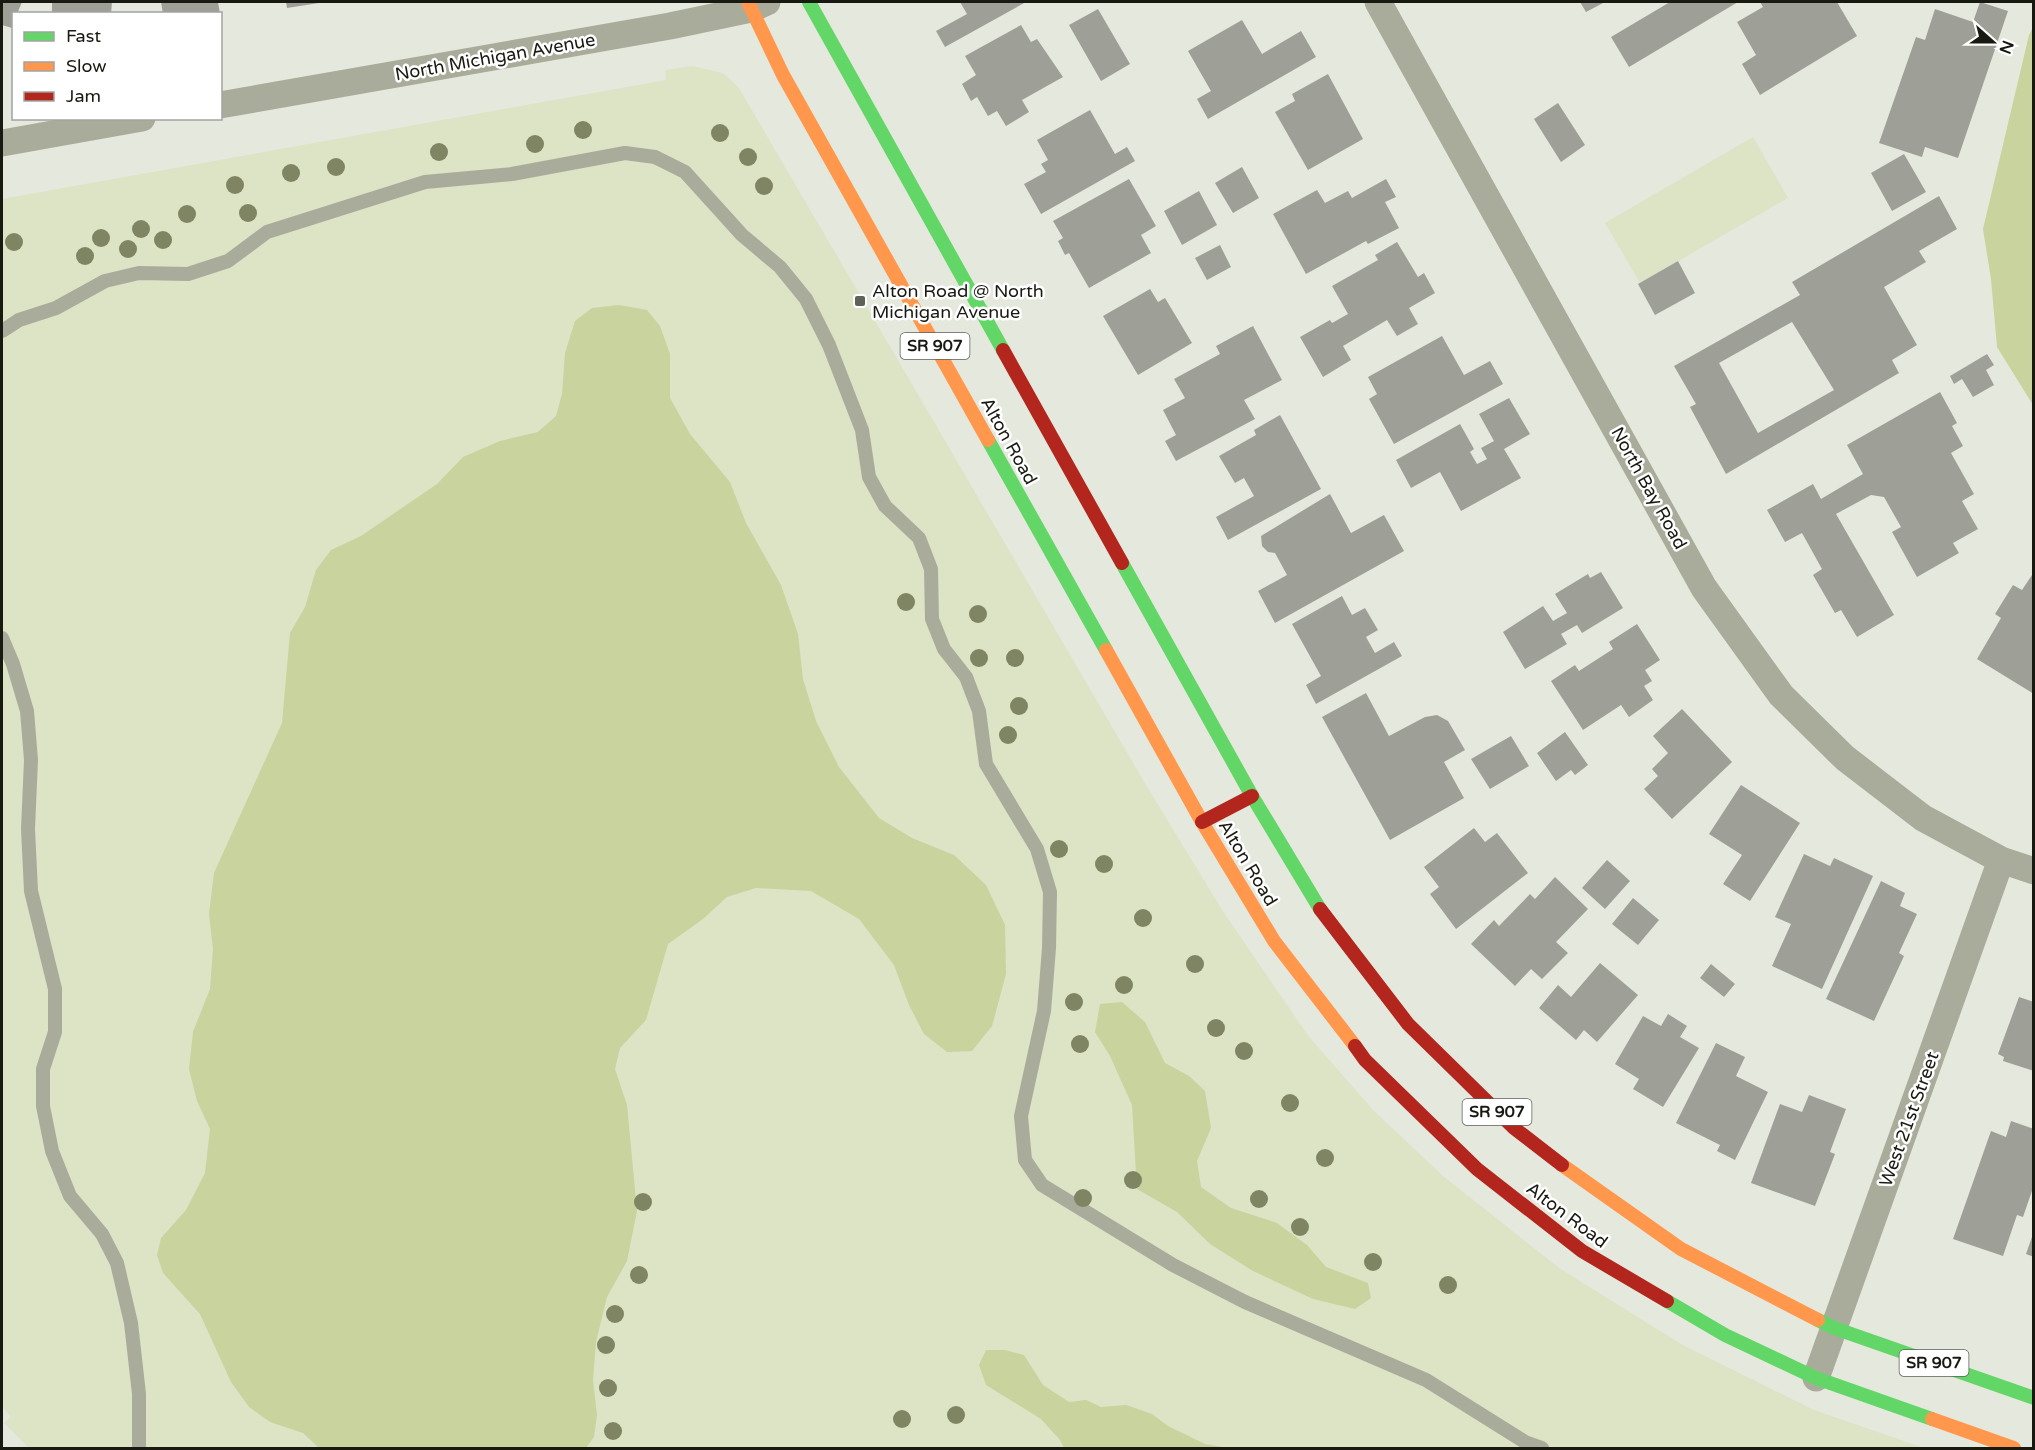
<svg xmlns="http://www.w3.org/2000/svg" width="2035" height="1450" viewBox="0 0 2035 1450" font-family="'Varela Round',sans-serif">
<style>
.green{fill:#dde3c5}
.water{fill:#c8d39e}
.building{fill:#9ea097;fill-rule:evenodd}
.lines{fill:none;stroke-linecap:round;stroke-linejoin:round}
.lane{stroke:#a9ac9b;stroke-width:14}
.street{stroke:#a9ac9b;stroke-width:27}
.fast{stroke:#63d668;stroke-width:14}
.slow{stroke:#ff974d;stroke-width:14}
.jam{stroke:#b3261e;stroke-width:14}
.tree{fill:#7f8463}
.poi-dot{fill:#606259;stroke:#fff;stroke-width:2}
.labels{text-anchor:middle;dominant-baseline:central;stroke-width:5;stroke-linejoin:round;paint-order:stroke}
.shield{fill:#fff;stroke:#5d5f59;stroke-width:1.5}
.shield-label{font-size:16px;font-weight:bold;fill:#181a12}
.street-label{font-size:18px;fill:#181a12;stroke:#fff}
.poi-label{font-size:18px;fill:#181a12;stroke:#fff;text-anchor:start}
</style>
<rect width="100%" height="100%" fill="#e5e8dc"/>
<!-- green -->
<path class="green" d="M692,66L723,73L739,88L1146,785L1224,913L1309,1037L1374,1111L1443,1176L1559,1268L1681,1344L1814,1410L1924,1448H29L4,1423L11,1417L2,1406V199L666,80L665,70Z
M1753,137L1788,198L1640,283L1605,223Z"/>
<!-- water -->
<path class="water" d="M2033,27V405L1997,347L1991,279L1983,229L2029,35Z
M619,305L647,310L660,326L670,354V398L690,434L730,482L746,523L781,585L798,634L803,679L816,721L839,767L879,818L912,838L954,855L986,885L1005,925L1006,974L992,1026L972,1051L947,1052L924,1034L909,1005L894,965L859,919L811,891L756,888L727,897L703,919L668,944L646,1020L620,1048L615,1069L627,1105L637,1211L627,1261L607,1297L596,1342L593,1380L597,1415L594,1437L586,1448H319L303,1433L270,1422L249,1407L231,1382L200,1314L163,1273L157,1255L161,1238L186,1210L205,1173L210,1129L197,1101L189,1069L193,1032L210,989L213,949L209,914L214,873L282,723L290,633L305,607L316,570L331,550L361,536L437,484L463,457L500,441L538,432L556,416L562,394L565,353L575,321L592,308Z
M1122,1002L1145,1022L1165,1063L1189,1076L1205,1091L1211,1128L1197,1161L1201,1187L1231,1208L1277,1223L1307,1245L1326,1267L1368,1283L1371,1298L1355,1309L1313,1299L1253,1271L1210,1244L1177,1212L1137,1189L1132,1105L1110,1056L1095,1032L1100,1004Z
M986,1350H1005L1024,1355L1043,1385L1069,1402L1086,1400L1101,1407L1126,1405L1152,1414L1168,1426L1205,1444L1229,1448H1064L1060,1440L1041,1419L986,1385L979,1365Z"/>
<!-- building -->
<path class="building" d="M2,2H22L17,14H14L12,28L2,25Z
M52,2H112L111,14H52Z
M161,2H218L220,14H163Z
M286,2H319V3L287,8Z
M960,2H1026L945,47L936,31L967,14Z
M1580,2H1605L1586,12Z
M1670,2H1738L1629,67L1611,37Z
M1760,2H1837L1857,36L1760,95L1742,64L1756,55L1737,22L1763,7Z
M1980,2L2008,11L1958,158L1925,147L1922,157L1879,143L1916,37L1925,40L1935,9L1973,22Z
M1098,9L1130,64L1101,81L1069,25Z
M1242,20L1262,54L1301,31L1316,57L1208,119L1197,99L1211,91L1188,51Z
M1021,25L1031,42L1037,39L1063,77L1022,100L1029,112L1006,126L997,111L988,116L977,97L971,101L962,84L976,75L965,56Z
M1328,74L1363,139L1308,170L1275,112L1295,101L1292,94Z
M1558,103L1585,145L1561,162L1534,119Z
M1090,110L1115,154L1127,147L1135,161L1041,214L1024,184L1046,172L1041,164L1048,160L1037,140Z
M1904,154L1926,192L1892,211L1871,173Z
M1242,167L1259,198L1233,213L1215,183Z
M1129,179L1156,226L1141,235L1151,253L1089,288L1069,253L1065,255L1058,241L1063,238L1053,221Z
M1386,179L1396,197L1385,202L1399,228L1368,244L1366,241L1306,274L1273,214L1317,190L1325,203L1348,191L1352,198Z
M1199,191L1217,225L1182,245L1164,211Z
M1939,196L1957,229L1919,251L1926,262L1884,287L1917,345L1892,360L1899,373L1726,474L1690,407L1696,404L1674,366L1800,295L1792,282ZM1792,322L1834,390L1758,433L1719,363Z
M1397,242L1418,277L1424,273L1435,293L1409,308L1418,324L1397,336L1387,320L1343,346L1351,360L1323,377L1300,337L1330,320L1332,323L1348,314L1332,286L1378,260L1375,255Z
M1220,245L1231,267L1207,280L1195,258Z
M1678,261L1695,293L1655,315L1638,284Z
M1150,289L1158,302L1165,298L1192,343L1138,375L1103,316Z
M1253,326L1282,380L1244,400L1255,419L1176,461L1165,441L1176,435L1163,410L1185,398L1174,379L1220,354L1216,346Z
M1442,336L1464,375L1490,361L1503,384L1394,444L1369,399L1377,394L1368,377Z
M1987,354L1994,365L1986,370L1994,385L1973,397L1962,379L1954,384L1950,376Z
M1940,392L1957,423L1952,426L1963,446L1951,453L1974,494L1962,501L1978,529L1953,543L1959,553L1917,577L1892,532L1901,527L1884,497L1871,495L1836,514L1894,615L1857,637L1841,610L1835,613L1813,575L1822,569L1802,533L1785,542L1767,510L1813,484L1821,499L1863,474L1847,445Z
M1509,398L1530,434L1504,449L1521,478L1461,511L1440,472L1411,488L1396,460L1460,424L1474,449L1470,452L1477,464L1487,459L1481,448L1494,441L1479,414Z
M1280,415L1321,489L1228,540L1216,517L1254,496L1244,478L1235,483L1219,456L1256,435L1254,430Z
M1330,494L1351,533L1384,515L1404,551L1275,623L1258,591L1287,575L1275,553L1268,552L1262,546L1261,536Z
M1601,572L1623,608L1582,633L1577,625L1561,634L1567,644L1525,669L1503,632L1543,606L1553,621L1567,613L1555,594L1588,574L1590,578Z
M2034,572V694L1977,659L2001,618L1995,614L2013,585L2022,590Z
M1342,596L1352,615L1365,608L1378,630L1366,637L1375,653L1394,642L1402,656L1316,704L1306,685L1321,676L1292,624Z
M1637,624L1660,660L1645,670L1652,681L1644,686L1653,700L1629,717L1621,705L1583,730L1551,681L1575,665L1579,671L1613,649L1609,642Z
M1366,693L1389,736L1425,717L1437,715L1448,721L1465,750L1444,762L1464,798L1390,840L1322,717Z
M1682,709L1732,762L1672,819L1644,789L1658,776L1652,769L1668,753L1653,736Z
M1565,732L1588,765L1575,775L1571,770L1556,781L1537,753Z
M1511,736L1529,766L1490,789L1471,759Z
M1741,785L1800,823L1750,901L1723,884L1742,855L1709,834Z
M1474,828L1485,842L1497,833L1528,873L1456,929L1430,894L1439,887L1424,867Z
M1804,854L1830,866L1834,858L1873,876L1822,989L1772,966L1791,924L1775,917Z
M1607,860L1630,881L1605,909L1582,888Z
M1555,877L1588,909L1556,942L1568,953L1542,979L1531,969L1515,986L1471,944L1494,920L1499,926L1530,894L1535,899Z
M1881,881L1905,893L1900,906L1917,914L1899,953L1904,956L1874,1021L1826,999Z
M1633,898L1659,920L1638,945L1612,924Z
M1600,963L1638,995L1597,1042L1584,1030L1576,1040L1539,1008L1558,985L1571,997Z
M1711,964L1735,984L1724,997L1700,978Z
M2019,997L2034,1002V1071L2003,1061L2004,1057L1998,1054Z
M1668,1014L1687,1026L1680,1037L1699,1048L1663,1107L1633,1089L1639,1079L1615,1064L1643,1016L1661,1026Z
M1716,1043L1745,1057L1736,1076L1768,1092L1735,1160L1717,1151L1720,1145L1676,1123Z
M1809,1095L1846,1109L1830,1152L1835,1154L1815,1206L1751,1183L1780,1104L1802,1112Z
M2011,1121L2034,1129V1185L2023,1217L2017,1215L2003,1256L1953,1239L1991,1131L2006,1137Z
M2033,1234H2034V1257L2026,1254Z"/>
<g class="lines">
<!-- lane -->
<path class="lane" d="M2,331L19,320L56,308L105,281L139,273L188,274L228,261L267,232L425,182L512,174L625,153L655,157L685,172L742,235L780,267L806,299L829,345L862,430L869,477L885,506L919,538L931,569L932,619L944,649L966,677L979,711L986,764L1037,849L1050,892L1049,948L1044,1011L1021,1116L1025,1160L1042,1185L1173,1265L1245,1302L1426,1380L1525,1442L1542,1448
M2,638L13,664L27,711L31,760L28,829L31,891L55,989V1032L43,1069V1106L52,1151L70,1196L102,1234L117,1263L131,1323L139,1394V1448"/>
<!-- street -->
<path class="street" d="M1378,2L1704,588L1781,695L1845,758L1923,818L2001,860L2034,871
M220,105L670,26L751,9L767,2
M2,143L142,118
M1816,1378L2001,860"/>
<!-- fast -->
<path class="fast" d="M809,2L1003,350
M988,440L1106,650
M1122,563L1252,796L1320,909
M1667,1301L1725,1335L1816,1378L1932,1419
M1818,1320L1834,1328L2034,1398"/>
<!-- slow -->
<path class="slow" d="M748,2L783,75L988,440
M1106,650L1202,822L1274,941L1355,1046
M1562,1165L1681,1249L1818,1320
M1932,1419L2014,1448"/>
<!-- jam -->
<path class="jam" d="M1003,350L1122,563
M1202,822L1252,796
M1320,909L1408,1024L1514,1128L1562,1165
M1355,1046L1365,1060L1477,1169L1582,1251L1667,1301"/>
</g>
<!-- trees -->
<g class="tree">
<circle cx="583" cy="130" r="9"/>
<circle cx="720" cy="133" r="9"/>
<circle cx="535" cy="144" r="9"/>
<circle cx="439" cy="152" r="9"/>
<circle cx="748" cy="157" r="9"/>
<circle cx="336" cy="167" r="9"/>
<circle cx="291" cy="173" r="9"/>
<circle cx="235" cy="185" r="9"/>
<circle cx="764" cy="186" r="9"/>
<circle cx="248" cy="213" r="9"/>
<circle cx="187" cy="214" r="9"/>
<circle cx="141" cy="229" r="9"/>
<circle cx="101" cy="238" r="9"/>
<circle cx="163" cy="240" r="9"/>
<circle cx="14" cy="242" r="9"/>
<circle cx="128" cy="249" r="9"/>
<circle cx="85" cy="256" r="9"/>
<circle cx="906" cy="602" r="9"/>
<circle cx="978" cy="614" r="9"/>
<circle cx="979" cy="658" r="9"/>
<circle cx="1015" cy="658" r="9"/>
<circle cx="1019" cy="706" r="9"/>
<circle cx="1008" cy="735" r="9"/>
<circle cx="1059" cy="849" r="9"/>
<circle cx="1104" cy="864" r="9"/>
<circle cx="1143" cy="918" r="9"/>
<circle cx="1195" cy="964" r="9"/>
<circle cx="1124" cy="985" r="9"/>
<circle cx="1074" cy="1002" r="9"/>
<circle cx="1216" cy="1028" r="9"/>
<circle cx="1080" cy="1044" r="9"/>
<circle cx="1244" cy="1051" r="9"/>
<circle cx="1290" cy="1103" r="9"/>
<circle cx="1325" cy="1158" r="9"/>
<circle cx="1133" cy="1180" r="9"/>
<circle cx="1083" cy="1198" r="9"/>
<circle cx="1259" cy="1199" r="9"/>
<circle cx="643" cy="1202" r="9"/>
<circle cx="1300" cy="1227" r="9"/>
<circle cx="1373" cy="1262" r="9"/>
<circle cx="639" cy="1275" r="9"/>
<circle cx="1448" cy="1285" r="9"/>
<circle cx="615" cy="1314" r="9"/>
<circle cx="606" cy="1345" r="9"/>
<circle cx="608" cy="1388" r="9"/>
<circle cx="956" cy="1415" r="9"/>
<circle cx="902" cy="1419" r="9"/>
<circle cx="613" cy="1431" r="9"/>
</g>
<!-- markers -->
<rect class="poi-dot" x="854" y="295" width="12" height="12" rx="3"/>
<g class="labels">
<!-- shield labels -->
<g class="shield">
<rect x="900.5" y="333" width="69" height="26" rx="4.5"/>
<rect x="1462.5" y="1099" width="69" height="26" rx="4.5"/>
<rect x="1899.5" y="1350" width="69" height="26" rx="4.5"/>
</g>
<g class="shield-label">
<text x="935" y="346">SR 907</text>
<text x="1497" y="1112">SR 907</text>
<text x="1934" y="1363">SR 907</text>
</g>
<!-- street labels -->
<g class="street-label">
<text transform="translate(495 57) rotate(-10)">North Michigan Avenue</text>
<text transform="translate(1009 441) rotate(61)">Alton Road</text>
<text transform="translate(1649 488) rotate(61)">North Bay Road</text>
<text transform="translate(1248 863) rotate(59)">Alton Road</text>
<text transform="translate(1909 1119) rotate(-70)">West 21st Street</text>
<text transform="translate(1567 1215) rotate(37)">Alton Road</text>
</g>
<!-- poi labels -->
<g class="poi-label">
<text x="872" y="291">Alton Road @ North<tspan x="872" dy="21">Michigan Avenue</tspan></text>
</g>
</g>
<!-- border -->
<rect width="2035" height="1450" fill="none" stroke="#181a12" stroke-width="6"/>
<!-- legend -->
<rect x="12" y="12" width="210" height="108" fill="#ffffff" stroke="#a3a3a0" stroke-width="1.5"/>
<rect x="24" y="32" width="30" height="9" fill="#63d668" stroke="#a3a3a0" stroke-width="1.5"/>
<text x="66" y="42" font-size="18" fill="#181a12">Fast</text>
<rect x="24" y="62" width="30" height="9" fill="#ff974d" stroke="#a3a3a0" stroke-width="1.5"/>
<text x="66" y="72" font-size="18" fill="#181a12">Slow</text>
<rect x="24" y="92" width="30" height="9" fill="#b3261e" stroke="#a3a3a0" stroke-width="1.5"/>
<text x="66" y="102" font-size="18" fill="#181a12">Jam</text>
<!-- north arrow -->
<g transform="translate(1993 42) rotate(111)" stroke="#ffffff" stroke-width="4.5" paint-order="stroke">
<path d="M0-4.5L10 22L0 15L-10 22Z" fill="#181a12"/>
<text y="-9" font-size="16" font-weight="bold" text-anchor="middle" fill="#181a12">N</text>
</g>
</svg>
